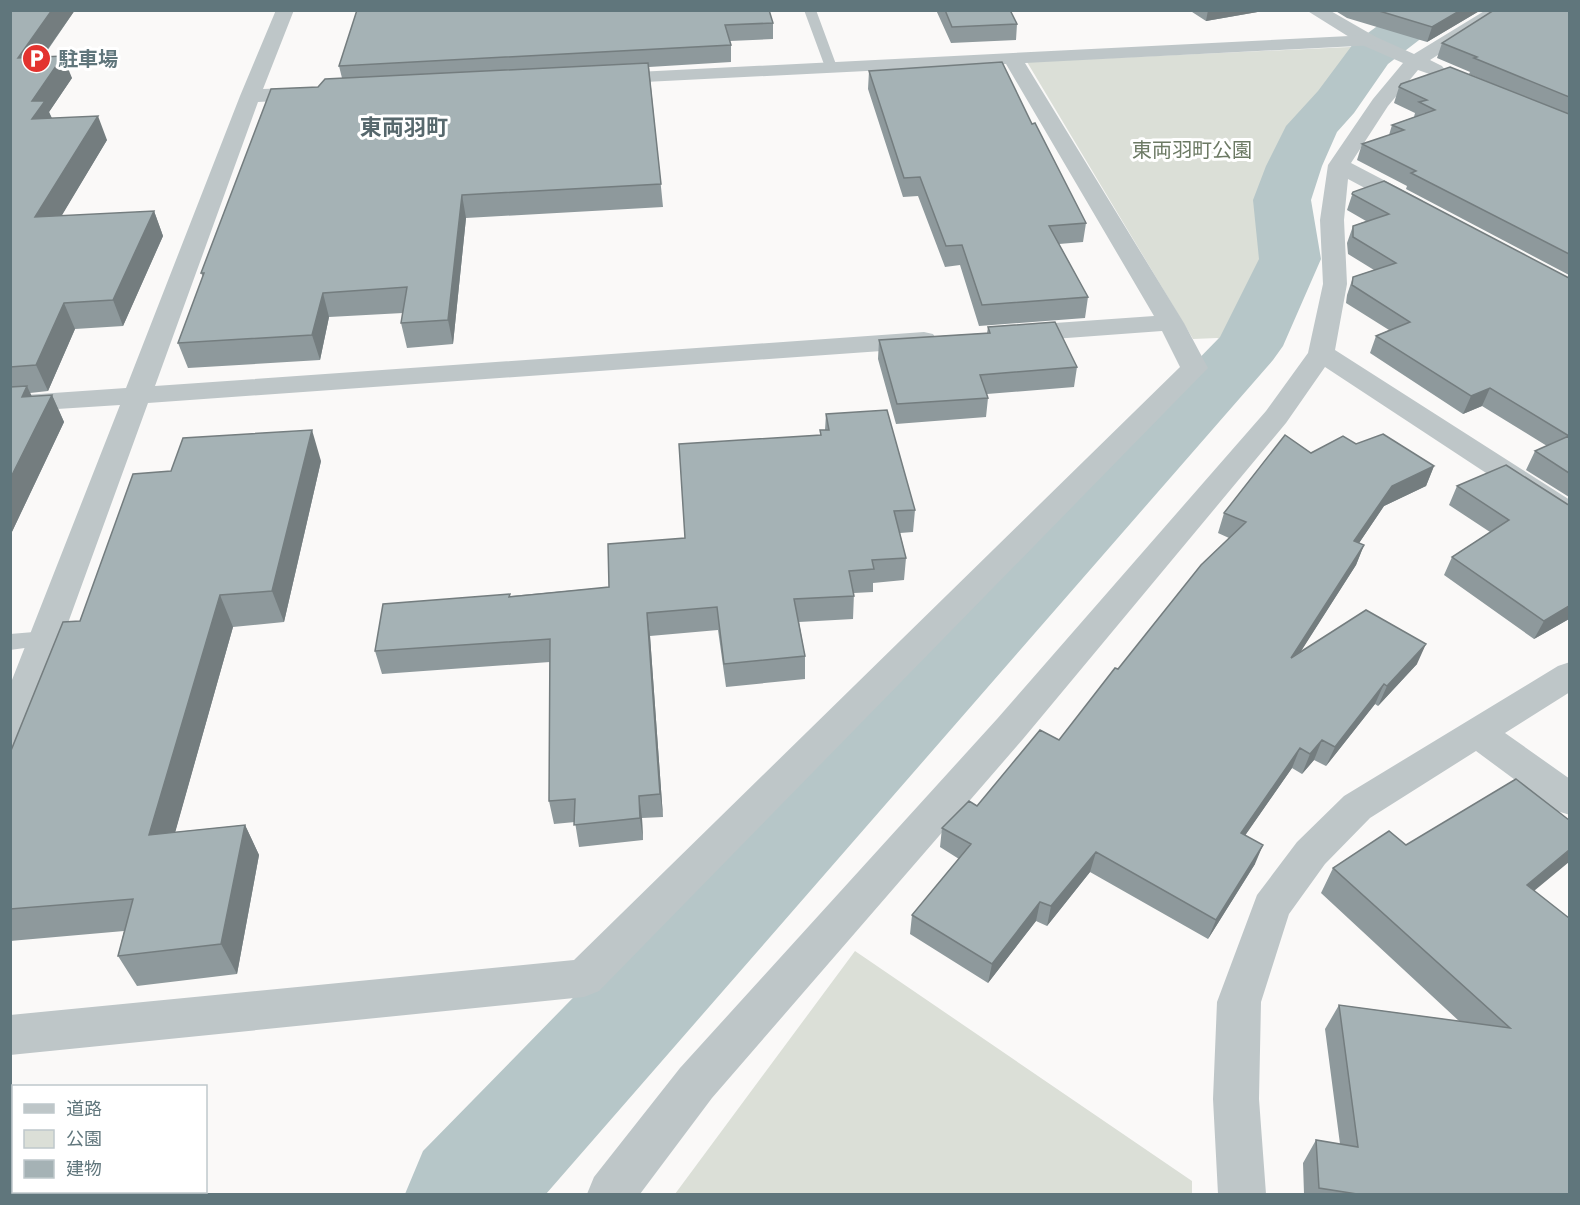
<svg xmlns="http://www.w3.org/2000/svg" width="1580" height="1205" viewBox="0 0 1580 1205" font-family="Jost,'Noto Sans JP',sans-serif">
<style>
.green{fill:#dbdfd7}
.lines{fill:none;stroke-linecap:round;stroke-linejoin:round}
.river{fill:#b6c6c8;fill-rule:evenodd}
.service{fill:#bec6c8;fill-rule:evenodd}
.minor{fill:#bec6c8;fill-rule:evenodd}
.tertiary{fill:#bec6c8;fill-rule:evenodd}
.wall{fill:#8e999c}
.shaded-wall{fill:#747d7f}
.building{fill:#a5b2b5;stroke:#747d7f;stroke-width:1.5}
.labels{text-anchor:middle;dominant-baseline:central;stroke-width:6;stroke-linejoin:round;paint-order:stroke}
.far-poi-label{font-size:20px;font-weight:bold;fill:#60767c;stroke:#fff;text-anchor:start}
.far-park-label{font-size:20px;fill:#6c7a64;stroke:#fff}
.far-quarter-label{font-size:22px;font-weight:bold;fill:#57686d;stroke:#fff}
</style>
<rect width="100%" height="100%" fill="#faf9f8"/>
<!-- green -->
<path class="green" d="M1371,46L1364,52L1329,100L1306,126L1274,198L1283,258L1237,343L1217,338L1193,339L1027,62Z
M855,951L1192,1181V1194H675Z"/>
<g class="lines">
<!-- river -->
<path class="river" d="M1399,10H1452L1445,20L1388,64L1354,113L1337,132L1322,166L1311,200L1321,259L1283,346L1273,360L546,1194H405L423,1151L1220,337L1259,259L1253,200L1266,166L1286,126L1318,91L1353,44Z"/>
<!-- service -->
<path class="service" d="M804,10H816L837,67L835,70H827L825,67Z
M46,631L54,634L57,639L54,644L10,650V634Z"/>
<!-- minor -->
<path class="minor" d="M1306,10H1329L1376,37L1414,54L1486,10H1509L1430,60L1442,66L1445,70L1442,74L1435,76L1418,70L1388,106L1351,163L1422,200L1426,205L1422,210L1414,212L1406,210L1348,179L1344,220L1347,284L1335,350L1570,500V524L1559,521L1325,367L1286,423L1023,739L712,1098L640,1194H587L594,1177L680,1068L997,719L1266,411L1308,353L1323,284L1320,220L1328,165L1373,99L1403,63L1362,45Z
M1570,662V692L1505,733L1570,779V815L1557,811L1476,751L1370,818L1325,864L1289,914L1261,1002L1259,1099L1266,1194H1218L1213,1099L1217,1002L1257,895L1297,842L1344,796L1558,666Z"/>
<!-- tertiary -->
<path class="tertiary" d="M276,10H294L263,89L314,87L321,89L324,93L321,97L314,99L258,102L155,386L924,332L933,334L937,340L933,346L924,348L148,403L28,733L23,743L10,747V685L120,405L10,412V396L126,388L240,96Z
M1369,35L1376,37L1378,41L1376,45L1025,63L1184,323L1208,368L599,991L584,997L10,1055V1015L574,960L1180,367L1162,331L1014,342L1005,340L1001,334L1005,328L1014,326L1154,316L1006,64L605,84L598,82L595,78L598,74Z"/>
</g>
<!-- wall -->
<path class="wall" d="M10,10H75L43,57L72,78L49,112L52,118L107,140L61,216L154,211L163,236L123,326L75,329L48,391L30,393L32,397L52,395L64,422L10,536Z
M357,10L773,23V39L730,41L731,45V62L649,67L663,207L466,218L453,344L407,348L401,323L403,313L329,317L320,360L188,368L178,343L203,277L201,273L318,87L342,78L339,66Z
M936,10H1010L1017,24L1016,40L951,43Z
M1189,10H1269L1206,21Z
M1334,10H1481L1427,42L1347,18Z
M1569,10V275L1406,189L1407,186L1357,160L1362,144L1389,135L1392,125L1414,117L1415,113L1394,103L1399,87L1498,86L1469,74L1470,72L1437,58L1442,43Z
M869,71L1032,124L1086,223L1083,242L1059,244L1088,297L1085,318L979,326L960,265L945,267L918,196L903,197L868,89Z
M1353,192L1569,278V497L1526,470L1535,451L1547,446L1482,406L1463,414L1370,353L1376,336L1389,330L1346,303L1347,295L1353,277L1374,270L1348,254L1347,243L1353,226L1366,221L1347,210Z
M988,327L1077,367L1074,387L987,394L988,398L986,417L896,424L878,359L879,340L987,333Z
M826,414L915,510L913,532L900,533L906,558L904,580L873,583V592L854,593L853,619L799,622L805,656V679L726,687L718,630L650,636L663,817L642,818L643,840L579,847L575,822L554,824L549,801L550,662L382,674L375,651L510,594V596L609,587L685,538L820,435V430H825Z
M1356,444L1434,466L1426,486L1384,506L1359,543L1364,545L1356,565L1300,652L1417,664L1378,706L1375,704L1326,766L1314,760L1302,774L1292,768L1245,835L1255,864L1208,939L1090,872L1047,926L1036,921L988,983L910,934L912,915L959,859L940,847L942,828L977,806L1059,740L1229,538L1218,533L1224,513L1311,453Z
M321,461L284,622L233,627L175,832L245,825L259,855L237,974L137,986L118,956L124,931L10,941V753L80,621Z
M1457,486L1567,504L1569,619L1534,639L1444,575L1452,557L1490,532L1449,505Z
M1406,845L1535,890L1569,1194H1304L1303,1163L1316,1140L1340,1144L1325,1029L1339,1005L1459,1021L1321,893L1333,868Z"/>
<!-- shaded-wall -->
<path class="shaded-wall" d="M52,10H75L26,80L18,58Z
M1208,10H1269L1206,21Z
M1461,10H1481L1427,42L1432,27Z
M63,56L72,78L49,112L54,124L32,119V101Z
M98,116L107,140L46,242L35,217Z
M462,195L466,218L453,344L448,320Z
M154,211L163,236L123,326L113,300Z
M323,293L329,317L320,360L312,335Z
M64,303L75,329L48,391L36,365Z
M27,386L39,412L22,397Z
M1490,388L1482,406L1463,414L1471,396Z
M52,395L64,422L10,536V479Z
M312,430L321,461L284,622L272,591Z
M1434,466L1426,486L1384,506L1347,561L1354,541L1392,486Z
M1364,545L1356,565L1284,678L1291,658Z
M220,595L233,627L166,865L149,835Z
M1569,606V619L1534,639L1544,621Z
M647,613L650,636L663,817L660,794Z
M1426,644L1417,664L1378,706L1387,686Z
M1384,684L1375,704L1326,766L1335,747Z
M1322,740L1314,760L1302,774L1310,754Z
M1300,748L1292,768L1233,853L1241,833Z
M639,796L642,818L643,840L640,818Z
M245,825L259,855L237,974L221,944Z
M1263,845L1255,864L1208,939L1216,920Z
M1569,850V862L1511,910L1527,885Z
M1096,852L1090,872L1047,926L1051,906Z
M1040,902L1036,921L988,983L992,964Z"/>
<!-- building -->
<path class="building" d="M10,10H52L18,58L63,56L32,101H45L32,119L98,116L35,217L154,211L113,300L64,303L36,365L10,367Z
M357,10H769L773,23L725,25L731,45L339,66Z
M945,10H1010L1017,24L952,27Z
M1376,10H1461L1432,27Z
M1494,10H1569V97L1474,58L1477,57L1442,43Z
M1002,62L1032,124L1035,123L1086,223L1049,226L1088,297L982,305L962,245L946,246L920,177L904,178L869,71Z
M648,63L661,184L462,195L448,320L401,323L407,287L323,293L312,335L178,343L204,273H201L271,89L318,87L325,79Z
M1450,67L1569,114V254L1411,173L1416,171L1362,144L1404,130L1392,125L1435,110L1419,102L1427,100L1399,87L1401,84Z
M1384,181L1569,278V473L1535,451L1569,436L1490,388L1471,396L1376,336L1410,322L1352,285L1353,277L1396,263L1353,237V226L1389,214L1352,194L1353,192Z
M1055,322L1077,367L980,375L988,398L897,404L879,340L990,333L988,327Z
M27,386L22,397L52,395L10,479V387Z
M887,410L915,510L894,511L906,558L872,560L874,569L849,571L854,596L794,599L805,656L724,664L717,607L647,613L660,794L639,796L640,818L574,825L575,799L549,801L550,639L375,651L383,604L510,594L509,597L609,587L608,544L685,538L679,444L821,435L820,430H829L826,414Z
M312,430L272,591L220,595L149,835L245,825L221,944L118,956L133,899L10,909V753L63,622L80,621L133,474L171,471L183,438Z
M1383,434L1434,466L1392,486L1354,541L1364,545L1291,658L1366,610L1426,644L1387,686L1384,684L1335,747L1322,740L1310,754L1300,748L1241,833L1263,845L1216,920L1096,852L1051,906L1040,902L992,964L912,915L971,844L942,828L969,801L977,806L1040,730L1059,740L1115,668L1118,669L1201,565L1246,522L1224,513L1285,435L1311,453L1343,436L1356,444Z
M1506,465L1567,504L1569,505V606L1544,621L1452,557L1509,520L1457,486Z
M1516,779L1569,820V850L1527,885L1569,918V1194H1357L1319,1188L1316,1140L1358,1147L1339,1005L1510,1028L1333,868L1389,831L1406,845Z"/>
<!-- icons -->
<defs>
<symbol id="parking-disc" viewBox="-11 -11 22 22"><circle r="9.5" fill="#e3332f" stroke="#fff"/><path d="M-3.5-5.5H1a3.5 3.5 0 0 1 0 7H-1V5.5H-3.5ZM-1-3.4V-.6H.8a1.4 1.4 0 0 0 0-2.8Z" fill="#fff"/></symbol>
</defs>
<g fill-rule="evenodd">
<use href="#parking-disc" x="20" y="42" width="33" height="33"/>
</g>
<g class="labels">
<!-- far-poi labels -->
<g class="far-poi-label">
<text x="58" y="59">駐車場</text>
</g>
<!-- far-park labels -->
<g class="far-park-label">
<text x="1192" y="150">東両羽町公園</text>
</g>
<!-- far-quarter labels -->
<g class="far-quarter-label">
<text x="404" y="127">東両羽町</text>
</g>
</g>
<!-- border -->
<rect width="1580" height="1205" fill="none" stroke="#60767c" stroke-width="24"/>
<!-- legend -->
<rect x="12" y="1085" width="195" height="108" fill="#ffffff" stroke="#bfc8cb" stroke-width="1.5"/>
<rect x="24" y="1104" width="30" height="9" fill="#bec6c8" stroke="#bfc8cb" stroke-width="1.5"/>
<text x="66" y="1115" font-size="18" fill="#60767c">道路</text>
<rect x="24" y="1130" width="30" height="18" fill="#dbdfd7" stroke="#bfc8cb" stroke-width="1.5"/>
<text x="66" y="1145" font-size="18" fill="#60767c">公園</text>
<rect x="24" y="1160" width="30" height="18" fill="#a5b2b5" stroke="#bfc8cb" stroke-width="1.5"/>
<text x="66" y="1175" font-size="18" fill="#60767c">建物</text>
</svg>
